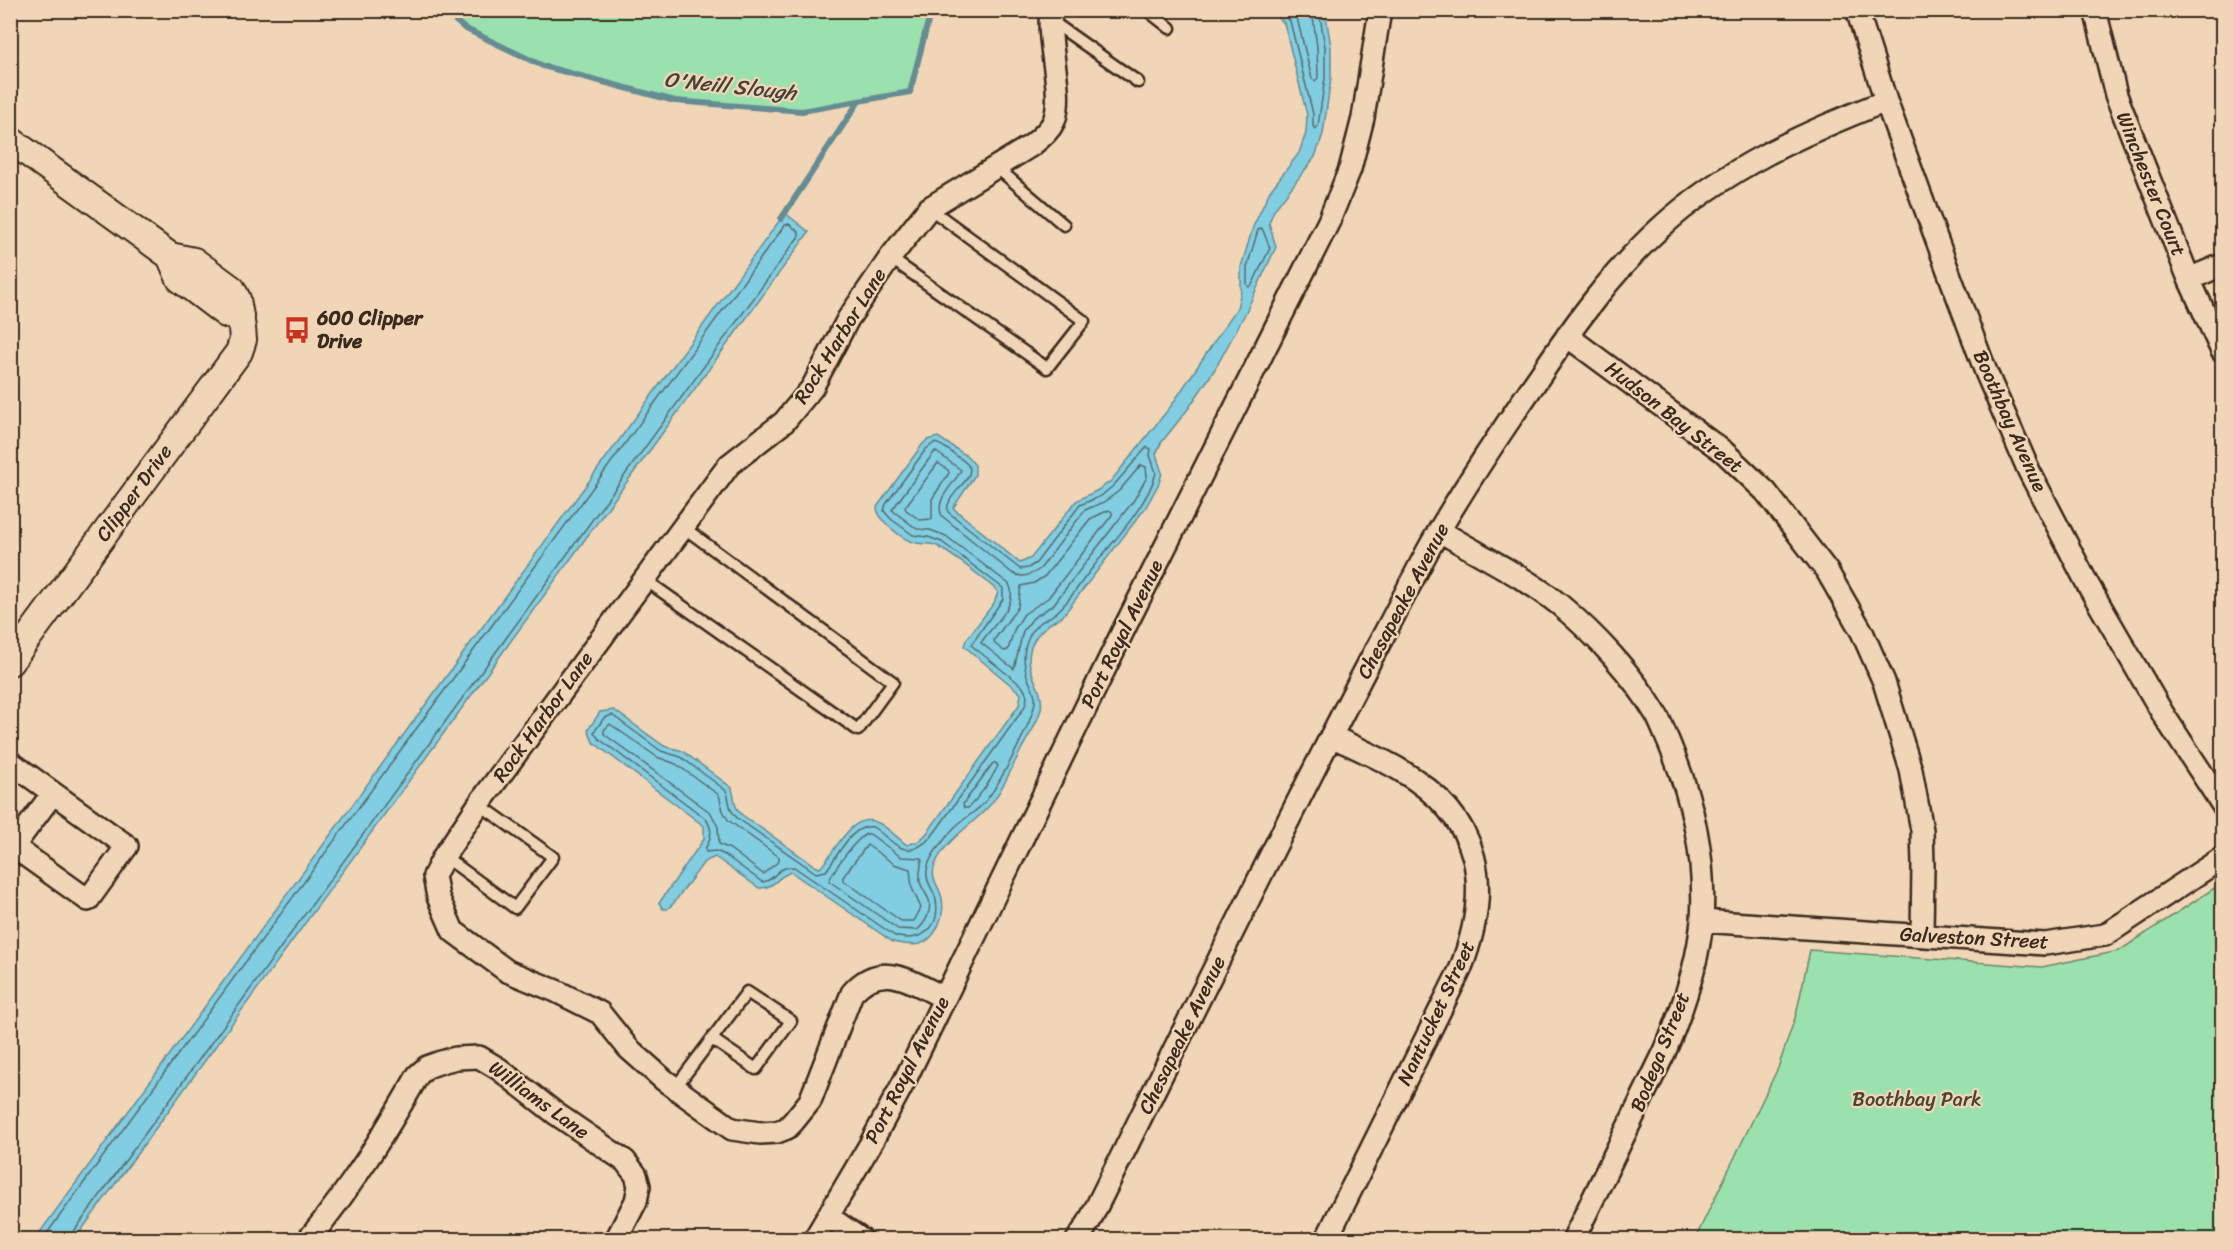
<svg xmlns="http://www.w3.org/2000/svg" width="2233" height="1250" viewBox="0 0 2233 1250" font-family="Sriracha,sans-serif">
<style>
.green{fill:#9be1ae;stroke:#6b8666;stroke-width:1.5}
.water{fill:#81cde1;stroke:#658c93;stroke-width:1.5}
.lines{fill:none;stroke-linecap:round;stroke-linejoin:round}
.shore{stroke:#576b6c;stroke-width:1.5}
.stream{stroke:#658c93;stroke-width:6}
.service-casing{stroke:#3b2a1e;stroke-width:15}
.minor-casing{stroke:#3b2a1e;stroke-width:26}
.tertiary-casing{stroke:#3b2a1e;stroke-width:30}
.service{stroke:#f0d5b7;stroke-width:10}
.minor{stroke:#f0d5b7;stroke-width:21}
.tertiary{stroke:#f0d5b7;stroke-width:26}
.labels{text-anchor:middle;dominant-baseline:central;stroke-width:4.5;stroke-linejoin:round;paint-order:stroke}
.street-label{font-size:20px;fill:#3b2a1e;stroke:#f0d5b7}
.poi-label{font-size:20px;font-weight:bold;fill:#3b2a1e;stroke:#f0d5b7;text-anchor:start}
.park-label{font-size:20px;fill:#494534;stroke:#f0d5b7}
.water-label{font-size:21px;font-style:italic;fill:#46423b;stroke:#f0d5b7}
</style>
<rect width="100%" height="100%" fill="#f0d5b7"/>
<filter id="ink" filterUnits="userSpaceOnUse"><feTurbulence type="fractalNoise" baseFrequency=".0167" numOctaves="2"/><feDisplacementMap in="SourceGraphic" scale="12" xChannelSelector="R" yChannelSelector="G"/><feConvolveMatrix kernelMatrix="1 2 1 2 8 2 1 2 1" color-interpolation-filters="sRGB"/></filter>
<g filter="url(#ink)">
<!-- green -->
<path class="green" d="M443,11H931L910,92L802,111L675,101L543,66L464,28Z
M2222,886V1239H1695L1778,1068L1796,1015L1810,950L2042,967L2119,951L2216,887Z"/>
<!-- water -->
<path class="water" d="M1271,11H1325L1331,46V78L1323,134L1315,157L1274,210L1269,223L1276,247L1245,314L1215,369L1188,409L1161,443L1156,454L1162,473L1159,483L1146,507L1062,617C1043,625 1025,643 1030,666C1033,681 1044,693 1041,709C1037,726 1026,739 1019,754C1010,771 1003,790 990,805C972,826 945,839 935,865C929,879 940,886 942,899C945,914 937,939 920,944C911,946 902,944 893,942L791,872C777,876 774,889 759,888L715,857L704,862L673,904L667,909H663L659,903L704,839V826L593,742L588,730L600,712L614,710L664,746C671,749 678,748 684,752L732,788L736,807L741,814L815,866L820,868C833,855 852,811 876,822C887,826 897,838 907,845L919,841L927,833L1019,705L1021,694L1018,691L964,646L966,640L994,603L998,592C986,579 955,557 939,547C931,542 925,545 916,543C904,541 877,520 877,507L922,445L927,440L938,437L967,456L975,465V475L953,508L1020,563L1031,558L1076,501L1098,490L1111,481L1171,406L1237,308L1241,291V267L1253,227L1270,191L1299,153L1306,133L1307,115L1284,23Z
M785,213L809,232L75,1239H35Z"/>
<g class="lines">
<!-- shore -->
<path class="shore" d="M1280,10L1290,21L1313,114V126L1315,129L1318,126L1325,78V47L1319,10
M1291,10L1297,18L1312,79L1315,81L1318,78L1317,47L1312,10
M1262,228L1270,248L1252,285L1249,287L1247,284V267L1258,230Z
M934,443C942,444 948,450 954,454C959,458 967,462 969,467C975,480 943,496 948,512L1020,569L1028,568L1036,563L1080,505L1101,496L1114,485L1147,447L1151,449L1150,455L1156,473C1147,507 1111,543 1090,571C1080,583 1071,599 1059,610C1048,621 1037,619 1029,637C1022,651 1023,666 1029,681C1031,686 1035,692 1035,698C1037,715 997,789 984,803C975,813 962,819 953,829C944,841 928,856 927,871C925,883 935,890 936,901C941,929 920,943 895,936L794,867C775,866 776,881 762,882L725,855L716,851L706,852L705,849C711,839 714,829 705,818L598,738L594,732L604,718L612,715L661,751L681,757L724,789L727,792L731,810L737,818L816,873L826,871C838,856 851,824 873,827C897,844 906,863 932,836L1024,708C1028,700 1028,694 1022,686L971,645L1003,599V588L942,542L928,537L913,535L891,519L884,511L886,504L926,449Z
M935,451L961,470C954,485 934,499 942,516L1012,573C1022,579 1031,575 1040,569L1085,510L1104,502L1119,491L1141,465L1146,467L1147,477L1134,500L1053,605L1033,618L1023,631L1014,669L981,643C991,626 1020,605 1009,584L946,536L930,530L917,529L892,510Z
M938,463L948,470L949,473L932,499V519L920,520L906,510L905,507Z
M1109,510L1112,512V515L1048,598L1024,614L1014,630L1008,650L1004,651L995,644L994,640L1018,607L1021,586L1034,583L1045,576L1090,519Z
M610,724L657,757L676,764L719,795L723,811L728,820L779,857V861L763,874L730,849L719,844L718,827L711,813L604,734V730Z
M993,763H996L998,766C990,782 981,795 968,808H964L963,804Z
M866,834H870L901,857L922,858C921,866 919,873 920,882C922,889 926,893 929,900C932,911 925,924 917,930L898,929L829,881C834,869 854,841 866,834Z
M867,845L894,864L910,869L912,888L921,908L914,921H901L843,880V877Z
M42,1240L785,225L789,224L799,232V236L72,1234L70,1240"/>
<!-- stream -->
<path class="stream" d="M443,10L464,28L543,66L675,101L802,111L910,92L931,10
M781,219L859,101"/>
<defs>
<path id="service" d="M1147,10L1170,28
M1050,20L1138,82
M995,166L1064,225
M890,258L1047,368L1084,321L929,208
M644,579L858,730L893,682L683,527
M444,856L515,908L553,857L479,804
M675,1088L747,992L791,1021L756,1069L712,1039"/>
<path id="minor" d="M1857,10L1886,101L1950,276L1986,372L2029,471L2088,585L2163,714L2222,804
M2095,10L2116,95L2189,279L2222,351
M2189,279L2222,265
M1567,336L1724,452L1766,492L1827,571L1862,632L1884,682L1911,770L1922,830L1923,865L1922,936
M1440,531C1479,555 1524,576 1560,605C1596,635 1632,674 1656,714C1661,723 1665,734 1669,743C1693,800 1706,859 1702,920C1698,965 1682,1011 1665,1051L1573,1240
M10,762L53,793L10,851
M14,847L88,900L127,846L53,793
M1702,921L2045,944L2105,935L2222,858
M943,997C911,982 882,959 852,993L810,1101L793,1122L787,1128L777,1132L760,1133L732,1129L664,1080L628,1048L600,1013L556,991L507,971L453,931L438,897L434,876L444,856L479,804L729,465L784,422L812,388L848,319L890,258L929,208L1032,145C1040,138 1049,132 1054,121C1065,93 1046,43 1051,10
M829,1217L862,1240
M308,1240C351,1188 385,1133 418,1075L427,1067L441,1062L456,1058L479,1057L499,1069L555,1113L625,1161L636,1175L639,1186L636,1201L616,1240
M814,1240L871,1143L905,1080L1123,631L1329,221L1350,169L1363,118L1380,10
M1077,1240L1089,1222C1183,1033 1274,844 1372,657C1391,622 1409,586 1428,550C1461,491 1500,433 1539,377C1574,325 1612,272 1659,229C1725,168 1804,133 1886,101
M1326,1240L1460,970C1493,886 1483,819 1400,770C1378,757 1354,747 1331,736"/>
<path id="tertiary" d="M10,140L170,256L194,261L232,289L237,299L242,328L243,340L239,352L10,662
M170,256L180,279L226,314L241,319"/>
</defs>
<!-- service casing -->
<use href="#service" class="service-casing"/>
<!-- minor casing -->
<use href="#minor" class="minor-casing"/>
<!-- tertiary casing -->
<use href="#tertiary" class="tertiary-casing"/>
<!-- service -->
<use href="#service" class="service"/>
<!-- minor -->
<use href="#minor" class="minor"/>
<!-- tertiary -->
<use href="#tertiary" class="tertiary"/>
</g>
</g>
<!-- icons -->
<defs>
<symbol id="bus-bare" viewBox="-9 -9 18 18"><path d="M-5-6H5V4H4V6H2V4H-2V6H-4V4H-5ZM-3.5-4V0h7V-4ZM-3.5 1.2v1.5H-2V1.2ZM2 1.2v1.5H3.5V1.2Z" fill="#c8321e" stroke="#f0d5b7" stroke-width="2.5" paint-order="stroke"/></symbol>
</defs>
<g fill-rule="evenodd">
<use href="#bus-bare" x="278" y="311" width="38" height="38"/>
</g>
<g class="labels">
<!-- street labels -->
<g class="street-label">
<text transform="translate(2151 184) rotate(68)">Winchester Court</text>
<text transform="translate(840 336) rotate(-58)">Rock Harbor Lane</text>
<text transform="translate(1674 417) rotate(38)">Hudson Bay Street</text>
<text transform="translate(2010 421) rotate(66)">Boothbay Avenue</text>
<text transform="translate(134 493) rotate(-54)">Clipper Drive</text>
<text transform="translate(1403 601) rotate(-62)">Chesapeake Avenue</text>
<text transform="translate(1122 634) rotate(-64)">Port Royal Avenue</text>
<text transform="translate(543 717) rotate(-54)">Rock Harbor Lane</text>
<text transform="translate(1974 938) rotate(3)">Galveston Street</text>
<text transform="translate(1436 1013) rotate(-65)">Nantucket Street</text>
<text transform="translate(1182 1035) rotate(-64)">Chesapeake Avenue</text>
<text transform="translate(1660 1052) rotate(-68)">Bodega Street</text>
<text transform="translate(907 1070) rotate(-63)">Port Royal Avenue</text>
<text transform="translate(539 1100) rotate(36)">Williams Lane</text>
</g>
<!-- poi labels -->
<g class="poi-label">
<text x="317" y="318">600 Clipper<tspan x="317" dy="23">Drive</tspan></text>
</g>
<!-- park labels -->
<g class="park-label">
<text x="1917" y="1099">Boothbay Park</text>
</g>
<!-- water labels -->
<g class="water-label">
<text transform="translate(730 86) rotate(6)">O'Neill Slough</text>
</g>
</g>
<!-- margin -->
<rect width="2233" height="1250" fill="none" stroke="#f0d5b7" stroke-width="36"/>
<rect x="18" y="18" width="2197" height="1214" fill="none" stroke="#3b2a1e" stroke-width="2" filter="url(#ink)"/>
</svg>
